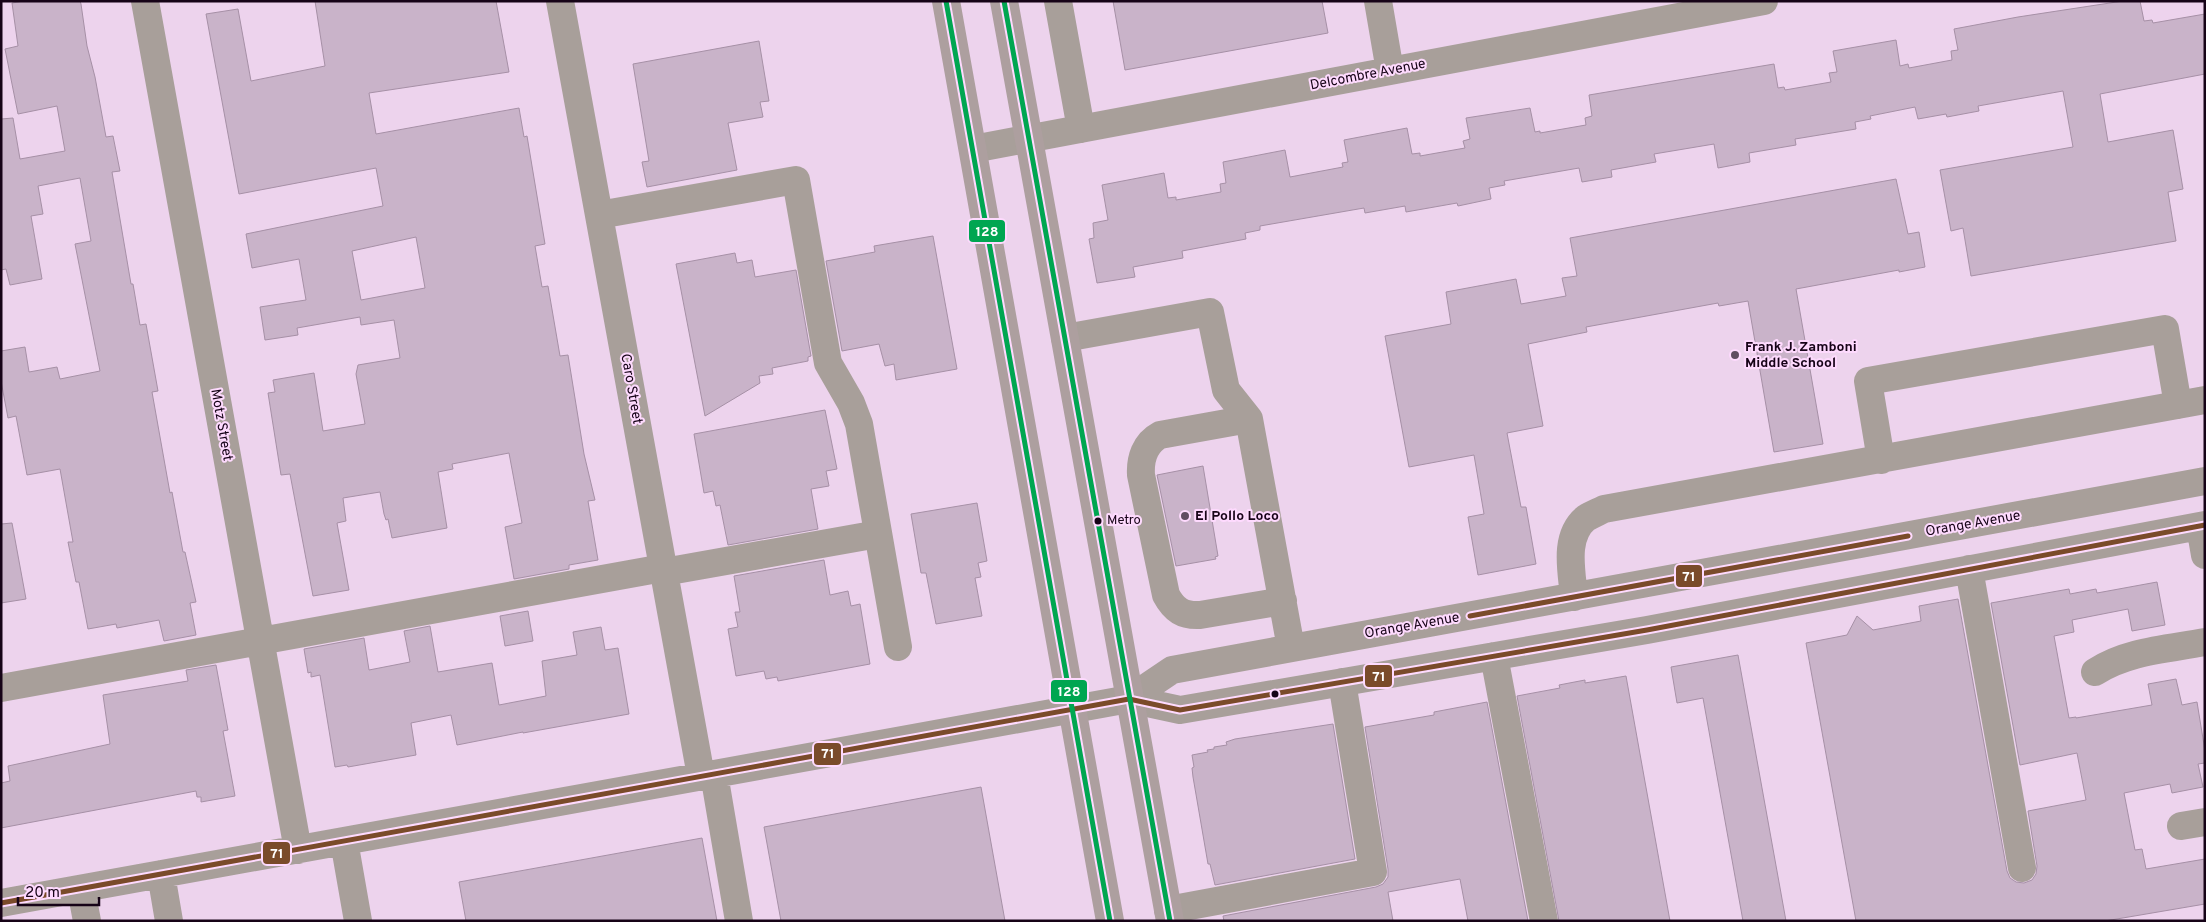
<svg xmlns="http://www.w3.org/2000/svg" width="2206" height="922" viewBox="0 0 2206 922" font-family="Overpass,sans-serif">
<style>
.building{fill:#c9b3c9;stroke:#a690a6;fill-rule:evenodd}
.lines{fill:none;stroke-linecap:round;stroke-linejoin:round}
.minor{stroke:#a89f9a;stroke-width:28}
.major{stroke:#ad9f9f;stroke-width:28}
.bus-1-casing{stroke:#fedafe;stroke-width:9}
.bus-2-casing{stroke:#fedafe;stroke-width:9}
.bus-1{stroke:#7a4b2a;stroke-width:5}
.bus-2{stroke:#00a651;stroke-width:5}
.poi-dot{fill:#614c62;stroke:#fedafe;stroke-width:2}
.bus-dot{fill:#160317;stroke:#fedafe;stroke-width:2}
.labels{text-anchor:middle;dominant-baseline:central;stroke-width:4;stroke-linejoin:round;paint-order:stroke}
.bus-label{font-size:13px;fill:#160317;stroke:#fedafe;text-anchor:start}
.street-label{font-size:14px;fill:#160317;stroke:#fedafe}
.poi-label{font-size:14px;font-weight:bold;fill:#160317;stroke:#fedafe;text-anchor:start}
.line-badge{stroke:#fedafe;stroke-width:2}
.badge-label{font-size:14px;text-anchor:middle;font-weight:bold;fill:#fff}
</style>
<rect width="100%" height="100%" fill="#edd3ed"/>
<!-- building -->
<path class="building" d="M24,1H80L81,4L87,46L95,77L106,137L113,136L120,171L112,172L131,284H133L140,325L146,324L158,391L152,392L170,493L172,492L183,552H185L196,602L190,603L196,635L164,641L159,620L117,628L116,624L88,629L79,582H76L68,542H73L60,469L27,475L16,416L8,418L1,381V351L25,347L29,372L57,367L60,379L100,371L75,244L91,241L80,178L38,186L43,214L31,216L42,279L10,285L6,269L1,270V119L13,118L20,159L65,151L57,106L18,114L5,49L18,46L12,3Z
M315,1H496L509,72L369,93L376,134L519,108L524,137L527,136L545,244L535,246L542,287L548,286L560,356L568,355L584,454L595,500L588,501L598,560L569,565V569L514,579L505,527L522,523L509,453L452,464L453,469L438,472L447,528L392,538L388,519L386,520L384,514L380,492L343,498L346,521L337,523L349,590L313,596L290,474L281,475L268,393L275,392L273,380L314,373L323,431L365,424L356,374L358,365L400,358L394,320L361,325L360,317L297,328L298,335L265,340L260,307L306,300L299,259L252,268L246,234L383,206L376,168L239,194L206,14L238,9L251,81L325,66ZM416,237L425,288L361,300L352,251Z
M1113,1H1322L1328,33L1125,70Z
M2123,1H2140L2144,21L2152,20L2153,23L2205,14V74L2100,94L2108,142L2173,130L2183,189L2168,192L2176,241L1971,276L1963,228L1951,231L1940,170L2073,147L2063,91L1978,106L1979,111L1947,117L1946,114L1918,119L1915,107L1870,116L1871,119L1855,122L1856,129L1795,139L1796,145L1749,153L1750,162L1718,168L1714,144L1654,154L1656,162L1611,170L1612,177L1582,182L1579,168L1504,181L1505,185L1489,188L1491,199L1458,206L1457,203L1406,212L1405,206L1365,213L1364,208L1260,226V230L1245,233L1246,239L1182,251L1183,258L1133,267L1135,277L1097,283L1089,239L1094,238L1093,223L1108,220L1102,185L1164,173L1168,198L1176,197V200L1221,192L1220,184L1226,183L1223,162L1285,150L1290,177L1343,167L1342,163L1348,162L1344,140L1407,128L1412,154L1420,153V156L1465,148L1463,141L1470,139L1466,118L1530,108L1535,132L1540,131V133L1586,125L1585,118L1592,116L1589,95L1774,64L1778,88L1784,87L1785,90L1831,82L1829,73L1837,72L1833,51L1896,40L1900,66L1908,64L1909,68L1952,60L1951,51L1958,50L1954,29L2018,17Z
M759,41L769,101L760,102L763,117L728,123L737,170L647,187L642,162L649,161L633,64Z
M1896,179L1908,234L1919,232L1925,267L1899,272V270L1796,289L1823,444L1774,452L1748,301L1719,306L1718,303L1586,327L1587,332L1528,344L1543,426L1507,433L1521,507H1526L1536,564L1478,575L1468,517L1484,514L1474,455L1409,467L1385,336L1451,324L1446,292L1516,279L1521,304L1566,296L1562,278L1577,276L1570,238Z
M933,236L957,369L896,380L894,364L885,366L879,344L842,351L826,261L875,252L874,246Z
M735,253L737,263L752,260L755,277L796,270L811,356L808,357V361L772,368L773,374L759,376L760,383L705,416L676,264Z
M825,410L837,469L826,471L829,486L811,489L818,529L728,545L720,505L716,506L713,491L704,493L694,434Z
M1203,466L1218,556L1215,557L1216,559L1176,566L1157,475Z
M977,503L987,561L978,563L981,577L975,578L982,616L936,624L926,573H921L911,514Z
M12,523L26,599L1,603V524Z
M824,560L830,595L848,591L851,606L860,604L870,664L778,681L777,677L766,679L764,671L736,676L728,629L738,627L735,612H740L734,576Z
M2157,582L2165,625L2132,631L2128,609L2072,620L2074,632L2054,636L2069,718L2076,717V718L2152,705L2148,684L2176,679L2182,705L2197,702L2205,751V763L2198,764L2203,787L2172,793L2170,784L2124,793L2135,850L2142,849L2146,869L2205,859V904L2105,921H1856L1806,643L1847,635L1857,616L1873,630L1921,621L1919,606L1958,599L2007,871L2010,878L2016,882L2024,883L2032,880L2036,874L2037,866L2028,811L2086,800L2077,753L2020,765L1991,603L2069,589L2070,594L2096,589L2097,593Z
M528,611L533,641L505,646L500,616Z
M430,626L438,672L492,663L499,705L546,696L542,661L577,655L573,632L601,627L605,650L618,648L629,714L523,733V732L457,745L451,715L411,723L416,755L348,767L347,765L335,767L320,675L311,677V672L308,673L304,649L364,638L369,670L410,662L404,631Z
M1738,655L1786,921H1743L1703,698L1677,703L1671,667Z
M216,665L228,730L223,731L235,796L201,802V797H197L196,791L1,828V783L10,781L8,766L110,744L103,695L188,681L186,670Z
M1626,676L1670,921H1559L1517,696L1560,688L1559,685L1585,680V683Z
M1487,702L1528,921H1468L1460,879L1388,892L1393,921H1224L1223,916L1376,887L1383,884L1388,877V869L1365,727L1434,715V712Z
M1333,724L1355,859L1215,885L1210,864H1208L1193,777L1192,768L1194,767L1192,755L1208,752L1207,750L1214,749V747L1227,745L1226,742L1235,739Z
M981,787L1005,921H781L764,827Z
M702,838L717,921H466L459,882Z"/>
<g class="lines">
<!-- minor -->
<path class="minor" d="M145,1L298,850
M560,1L701,776
M1058,1L1081,129
M1378,1L1390,71
M973,149L1764,1
M599,215L796,180L828,363L851,403L859,424L898,647
M1065,338L1210,312L1226,390L1249,419L1291,648
M1249,419L1160,435C1145,443 1140,459 1141,475L1166,595C1174,610 1183,616 1200,615L1283,601
M1881,460L1868,381L2165,329L2178,405
M2200,526L2205,555
M1969,569L2022,868
M664,572L878,534
M1574,597C1572,572 1563,537 1586,518C1591,515 1598,512 1604,509L2205,400
M1494,656L1544,921
M2095,672C2127,651 2168,649 2205,642
M1,688L663,568
M1129,699L1172,670L2205,481
M714,774L739,921
M2181,826L2205,822
M344,841L358,921
M161,874L169,921
M81,889L87,921
M1,903L1129,699L1180,710L1647,630L2205,525
M1168,910L1373,872L1342,682"/>
<!-- major -->
<path class="major" d="M946,1L1110,921
M1004,1L1170,921"/>
<defs>
<path id="bus-1" d="M1470,616L1908,536
M1,903L1129,699L1180,710L1647,630L2205,525"/>
<path id="bus-2" d="M946,1L1110,921
M1004,1L1170,921"/>
</defs>
<!-- bus-1 casing -->
<use href="#bus-1" class="bus-1-casing"/>
<!-- bus-2 casing -->
<use href="#bus-2" class="bus-2-casing"/>
<!-- bus-1 -->
<use href="#bus-1" class="bus-1"/>
<!-- bus-2 -->
<use href="#bus-2" class="bus-2"/>
</g>
<!-- markers -->
<g class="poi-dot">
<circle cx="1735" cy="355" r="5"/>
<circle cx="1185" cy="516" r="5"/>
</g>
<g class="bus-dot">
<circle cx="1098" cy="521" r="4.5"/>
<circle cx="1275" cy="694" r="4.5"/>
</g>
<g class="labels">
<!-- bus labels -->
<g class="bus-label">
<text x="1107" y="521">Metro</text>
</g>
<!-- street labels -->
<g class="street-label">
<text transform="translate(1368 75) rotate(-11)">Delcombre Avenue</text>
<text transform="translate(631 389) rotate(80)">Caro Street</text>
<text transform="translate(221 425) rotate(80)">Motz Street</text>
<text transform="translate(1973 524) rotate(-10)">Orange Avenue</text>
<text transform="translate(1412 626) rotate(-10)">Orange Avenue</text>
</g>
<!-- poi labels -->
<g class="poi-label">
<text x="1745" y="347">Frank J. Zamboni<tspan x="1745" dy="16">Middle School</tspan></text>
<text x="1195" y="516">El Pollo Loco</text>
</g>
</g>
<g class="line-badge">
<rect x="968" y="219" width="38" height="24" rx="5" fill="#00a651"/>
<rect x="1675" y="564" width="28" height="24" rx="5" fill="#7a4b2a"/>
<rect x="1364" y="664" width="29" height="24" rx="5" fill="#7a4b2a"/>
<rect x="1050" y="679" width="38" height="24" rx="5" fill="#00a651"/>
<rect x="813" y="742" width="29" height="24" rx="5" fill="#7a4b2a"/>
<rect x="262" y="841" width="29" height="24" rx="5" fill="#7a4b2a"/>
</g>
<g class="badge-label">
<text x="987" y="236">128</text>
<text x="1689" y="581">71</text>
<text x="1379" y="681">71</text>
<text x="1069" y="696">128</text>
<text x="828" y="758">71</text>
<text x="277" y="858">71</text>
</g>
<!-- border -->
<rect width="2206" height="922" fill="none" stroke="#160317" stroke-width="5"/>
<!-- scale -->
<path d="M18 897v8h81v-8" fill="none" stroke="#160317" stroke-width="2.5"/>
<text x="25" y="897" font-size="15" fill="#160317" stroke="#fedafe" stroke-width="4" paint-order="stroke">20 m</text>
</svg>
